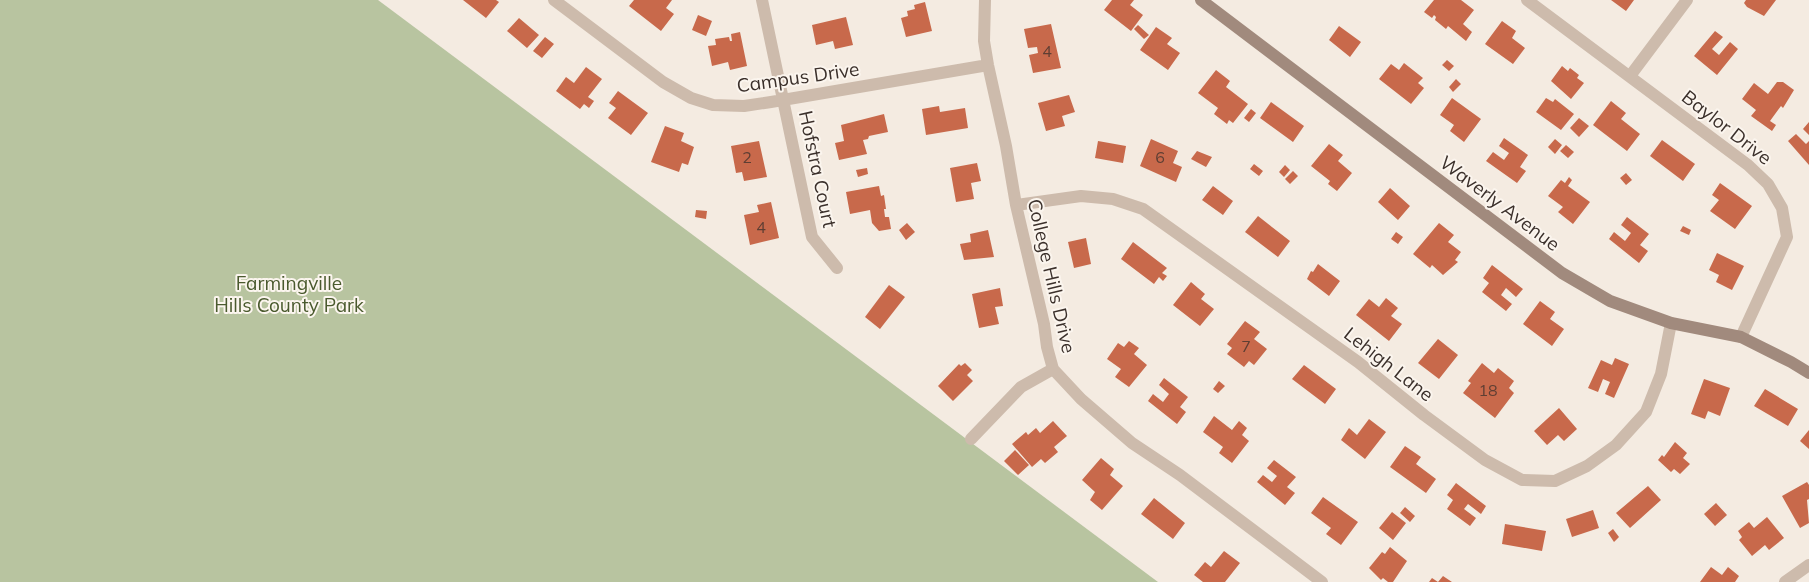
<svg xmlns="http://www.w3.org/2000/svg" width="1809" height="582" viewBox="0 0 1809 582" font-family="Mulish,sans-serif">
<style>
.green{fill:#b8c4a0}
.building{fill:#c8694b}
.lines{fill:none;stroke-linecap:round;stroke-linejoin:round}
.street{stroke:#cdbbac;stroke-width:12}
.secondary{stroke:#a18a7d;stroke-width:12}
.labels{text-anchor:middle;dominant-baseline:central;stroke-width:4;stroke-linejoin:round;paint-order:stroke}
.number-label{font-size:16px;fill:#5e3e33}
.street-label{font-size:19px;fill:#3b302b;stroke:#fbf5ee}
.park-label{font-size:19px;fill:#4a5a2e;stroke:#fbf5ee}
</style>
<rect width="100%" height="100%" fill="#f4ebe1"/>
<!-- green -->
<path class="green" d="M0,0H378L1158,582H0Z"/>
<!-- building -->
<path class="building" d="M463,0H496L499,2L486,18Z
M634,0H672L666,8L674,14L661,31L629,6Z
M1112,0H1134L1130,5L1143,15L1131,31L1104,10Z
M1434,0H1461L1474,10L1463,24L1472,32L1466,41L1448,26L1446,29L1435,20L1436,17L1434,15L1432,18L1424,12Z
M1611,0H1634L1626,11Z
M1746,0H1776L1764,16L1747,7L1744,3Z
M925,2L932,31L906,37L901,18L908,16L907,11L915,9L914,5Z
M698,15L712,21L706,36L692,30Z
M846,17L853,45L835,49L833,41L816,45L812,25Z
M519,18L539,35L527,48L507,31Z
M1502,21L1516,31L1512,38L1525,48L1513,64L1485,44Z
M1051,24L1061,68L1033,73L1029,55L1038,53L1037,47L1028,48L1024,29Z
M1138,25L1149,35L1144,39L1134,29Z
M1339,26L1361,42L1350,57L1329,40Z
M1156,27L1172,38L1167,44L1180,53L1168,70L1140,50Z
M1715,31L1723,37L1712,49L1719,55L1730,42L1738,49L1717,75L1694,56Z
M740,32L747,66L730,70L728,62L712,66L708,46L716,45L715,39L729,37L730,41H732L731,34Z
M545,37L554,44L542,58L533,51Z
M1447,60L1454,66L1449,71L1442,65Z
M1404,63L1423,78L1418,83L1424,88L1411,104L1379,79L1391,64L1399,70Z
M1562,66L1568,71L1570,68L1579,75L1577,78L1584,83L1571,99L1551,81Z
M586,67L602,79L588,97L594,101L589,108L584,104L580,109L556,91L566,77L574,83Z
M1216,70L1230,81L1226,87L1248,104L1233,123L1229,120L1227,124L1214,114L1218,108L1198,93Z
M1456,79L1461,84L1453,92L1449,87Z
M1777,82H1783L1794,90L1783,108L1781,106L1770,121L1776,125L1772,131L1751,116L1756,110L1742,99L1754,83L1768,94Z
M618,91L648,113L631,135L608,118L616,108L609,103Z
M1069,95L1075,112L1062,116L1065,126L1046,131L1038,103Z
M1452,98L1481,119L1464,142L1450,131L1454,125L1440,115Z
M1546,98L1553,102L1555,99L1574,114L1561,130L1536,112Z
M1611,101L1626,113L1621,119L1640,134L1627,151L1593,125Z
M1271,102L1304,126L1293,142L1260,118Z
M939,106L940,112L965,108L968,128L926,135L922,109Z
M1251,109L1256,113L1249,122L1244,118Z
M884,114L888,132L869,136L868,139L863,140L867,154L839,160L835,143L844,141L841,125Z
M1579,118L1589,126L1579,137L1570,128Z
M1809,122V135L1803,129Z
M665,126L684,133L681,141L694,147L688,165L682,163L679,172L651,162Z
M1796,134L1806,144L1809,141V165L1788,141Z
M1504,138L1528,155L1520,167L1526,171L1517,183L1486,161L1493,152L1504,160L1509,153L1499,146Z
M1151,139L1178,151L1173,163L1182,167L1176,182L1140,166Z
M1555,139L1562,145L1555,154L1548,147Z
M1662,140L1695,164L1683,181L1650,156Z
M759,141L767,177L744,181L742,172L736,173L731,146Z
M1098,141L1126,146L1123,163L1095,158Z
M1329,144L1343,155L1338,161L1352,173L1337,191L1328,184L1330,181L1311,166Z
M1566,145L1574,152L1568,158L1560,151Z
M1197,151L1212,157L1206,167L1191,159Z
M977,163L981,181L971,183L974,199L956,202L950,168Z
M1254,164L1263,171L1259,176L1250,169Z
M1285,165L1290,170L1284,177L1279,172Z
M867,168L868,174L858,177L856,170Z
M1293,171L1298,176L1290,184L1285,179Z
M1626,173L1632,180L1626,185L1620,178Z
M1569,177L1572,180L1568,186L1590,202L1573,224L1558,212L1563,207L1548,196L1561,180L1565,183Z
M1720,183L1752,206L1735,229L1710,211L1719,200L1712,195Z
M879,186L881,196L884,195L886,209H884L885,217H889L891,229L879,231L872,223L870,210L850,214L846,192Z
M1213,186L1233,201L1223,215L1202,200Z
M1390,188L1410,206L1398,220L1378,202Z
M771,202L779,238L750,245L744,215L759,212L757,205Z
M696,210L707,211L706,219L695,217Z
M1258,216L1290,241L1278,257L1245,232Z
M1627,217L1649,234L1640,245L1648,251L1639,263L1609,239L1614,232L1625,241L1631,233L1621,225Z
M907,223L915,232L906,240L899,230Z
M1439,223L1454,235L1448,242L1461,252L1455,260L1458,262L1443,275L1432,265L1430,268L1413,254Z
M1683,226L1691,230L1689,235L1680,231Z
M988,230L994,257L964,260L960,244L971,242L970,234Z
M1396,232L1403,237L1398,244L1391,239Z
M1086,238L1091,264L1074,268L1068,242Z
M1133,242L1167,268L1162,273L1167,276L1163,281L1159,277L1154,284L1121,259Z
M1717,253L1744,266L1732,290L1716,282L1719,275L1709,270Z
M1318,264L1340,281L1329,296L1307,279L1311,271L1313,272Z
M1492,265L1523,289L1516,297L1506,288L1501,295L1512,304L1506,311L1482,292L1489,283L1483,278Z
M1191,282L1205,294L1201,299L1214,309L1200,326L1173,305Z
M889,285L905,297L880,329L865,317Z
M1000,288L1003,306L995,307L999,324L979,328L972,294Z
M1386,298L1398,308L1391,316L1402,324L1389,341L1356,315L1369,299L1379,307Z
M1540,301L1555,312L1550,319L1564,329L1552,346L1523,324Z
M1245,321L1260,332L1254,339L1267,349L1254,365L1249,361L1244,367L1227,354L1232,348L1227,344Z
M1438,339L1458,355L1439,379L1418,363Z
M1129,341L1139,348L1134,354L1147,365L1129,387L1115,377L1121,369L1107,359L1118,343L1124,347Z
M1615,358L1629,364L1614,398L1605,394L1610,382L1603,379L1598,392L1588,388L1601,360L1612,365Z
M965,363L972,370L967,375L973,381L953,401L938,386L959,364L961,366Z
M1482,363L1494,373L1498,368L1514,381L1509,388L1514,393L1495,418L1463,393L1471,383L1468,381Z
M1304,365L1336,389L1325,404L1292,379Z
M1164,378L1188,397L1180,407L1186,412L1177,424L1148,401L1153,394L1163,402L1169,394L1159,385Z
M1704,379L1730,388L1720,416L1708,411L1705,419L1691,414Z
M1219,381L1225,386L1218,393L1213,389Z
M1765,389L1798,409L1788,426L1754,406Z
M1559,408L1577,429L1564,441L1558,435L1547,445L1534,431Z
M1214,416L1232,430L1239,421L1247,428L1242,435L1249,441L1232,463L1219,453L1223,447L1203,432Z
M1369,419L1386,432L1365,459L1341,440L1349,428L1357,435Z
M1053,421L1067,436L1054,447L1058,452L1045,463L1041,459L1032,467L1012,444L1026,432L1028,435L1036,428L1040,433Z
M1809,430V449L1800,441Z
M1675,442L1687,453L1683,458L1690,464L1680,474L1674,469L1671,472L1658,460L1662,455L1664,457Z
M1405,446L1421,457L1416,464L1436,479L1426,493L1390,467Z
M1015,450L1029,465L1018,475L1004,461Z
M1101,458L1114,469L1110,475L1123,486L1102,510L1090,500L1095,492L1082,480Z
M1274,460L1296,477L1287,487L1295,493L1285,505L1257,482L1263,475L1272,482L1277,476L1267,468Z
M1807,482L1809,485V499L1807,500L1809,523L1800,528L1782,496Z
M1456,483L1486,506L1481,514L1468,504L1464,509L1476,518L1470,526L1447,509L1453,500L1447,495Z
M1648,486L1661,500L1630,528L1616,513Z
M1323,497L1358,522L1341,545L1326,534L1331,528L1311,513Z
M1154,498L1185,523L1173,539L1141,514Z
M1716,503L1727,515L1715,526L1704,514Z
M1405,507L1415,516L1410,522L1400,513Z
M1593,510L1599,528L1572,537L1566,519Z
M1392,512L1406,523L1393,540L1379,528Z
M1767,517L1784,538L1769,550L1765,545L1752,556L1739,540L1742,537L1738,531L1749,522L1754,528Z
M1505,524L1546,531L1542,551L1502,544Z
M1613,529L1619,537L1614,542L1608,533Z
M1390,547L1407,561L1393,582H1388L1383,578L1381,580L1369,568L1382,552L1385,554Z
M1224,551L1240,563L1225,582H1203L1194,575L1205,562L1211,567Z
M1711,567L1722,575L1728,567L1739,576L1735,582H1700Z
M1443,576L1452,582H1429L1432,578L1438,582Z"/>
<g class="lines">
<!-- street -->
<path class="street" d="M554,0L663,82L691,98L713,105L744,106L771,102L988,65
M762,0L812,237L837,268
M985,0L984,41L988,65L1006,146L1016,205L1044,324L1047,347L1053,369L1081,399L1132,443L1180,475L1322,582
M1527,0L1748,165L1768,184L1782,208L1787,237L1741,337
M1630,76L1687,0
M1016,205L1081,196L1113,199L1143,209L1358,362L1424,415L1485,460L1522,480L1555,481L1587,466L1616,445L1646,412L1661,374L1671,323
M971,439L1021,387L1053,369
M1785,582L1809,565"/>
<!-- secondary -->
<path class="secondary" d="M1201,0L1562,273L1610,301L1671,323L1741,337L1791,362L1809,373"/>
</g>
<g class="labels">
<!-- number labels -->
<g class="number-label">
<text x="1047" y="51">4</text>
<text x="747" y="157">2</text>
<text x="1160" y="157">6</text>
<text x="761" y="227">4</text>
<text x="1246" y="346">7</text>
<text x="1488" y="390">18</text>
</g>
<!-- street labels -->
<g class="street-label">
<text transform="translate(798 77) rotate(-8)">Campus Drive</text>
<text transform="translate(1727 127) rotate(38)">Baylor Drive</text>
<text transform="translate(818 169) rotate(78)">Hofstra Court</text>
<text transform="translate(1500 203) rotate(37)">Waverly Avenue</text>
<text transform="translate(1052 276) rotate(77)">College Hills Drive</text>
<text transform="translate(1389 364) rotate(38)">Lehigh Lane</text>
</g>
<!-- park labels -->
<g class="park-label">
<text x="289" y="283">Farmingville<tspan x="289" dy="22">Hills County Park</tspan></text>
</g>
</g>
</svg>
